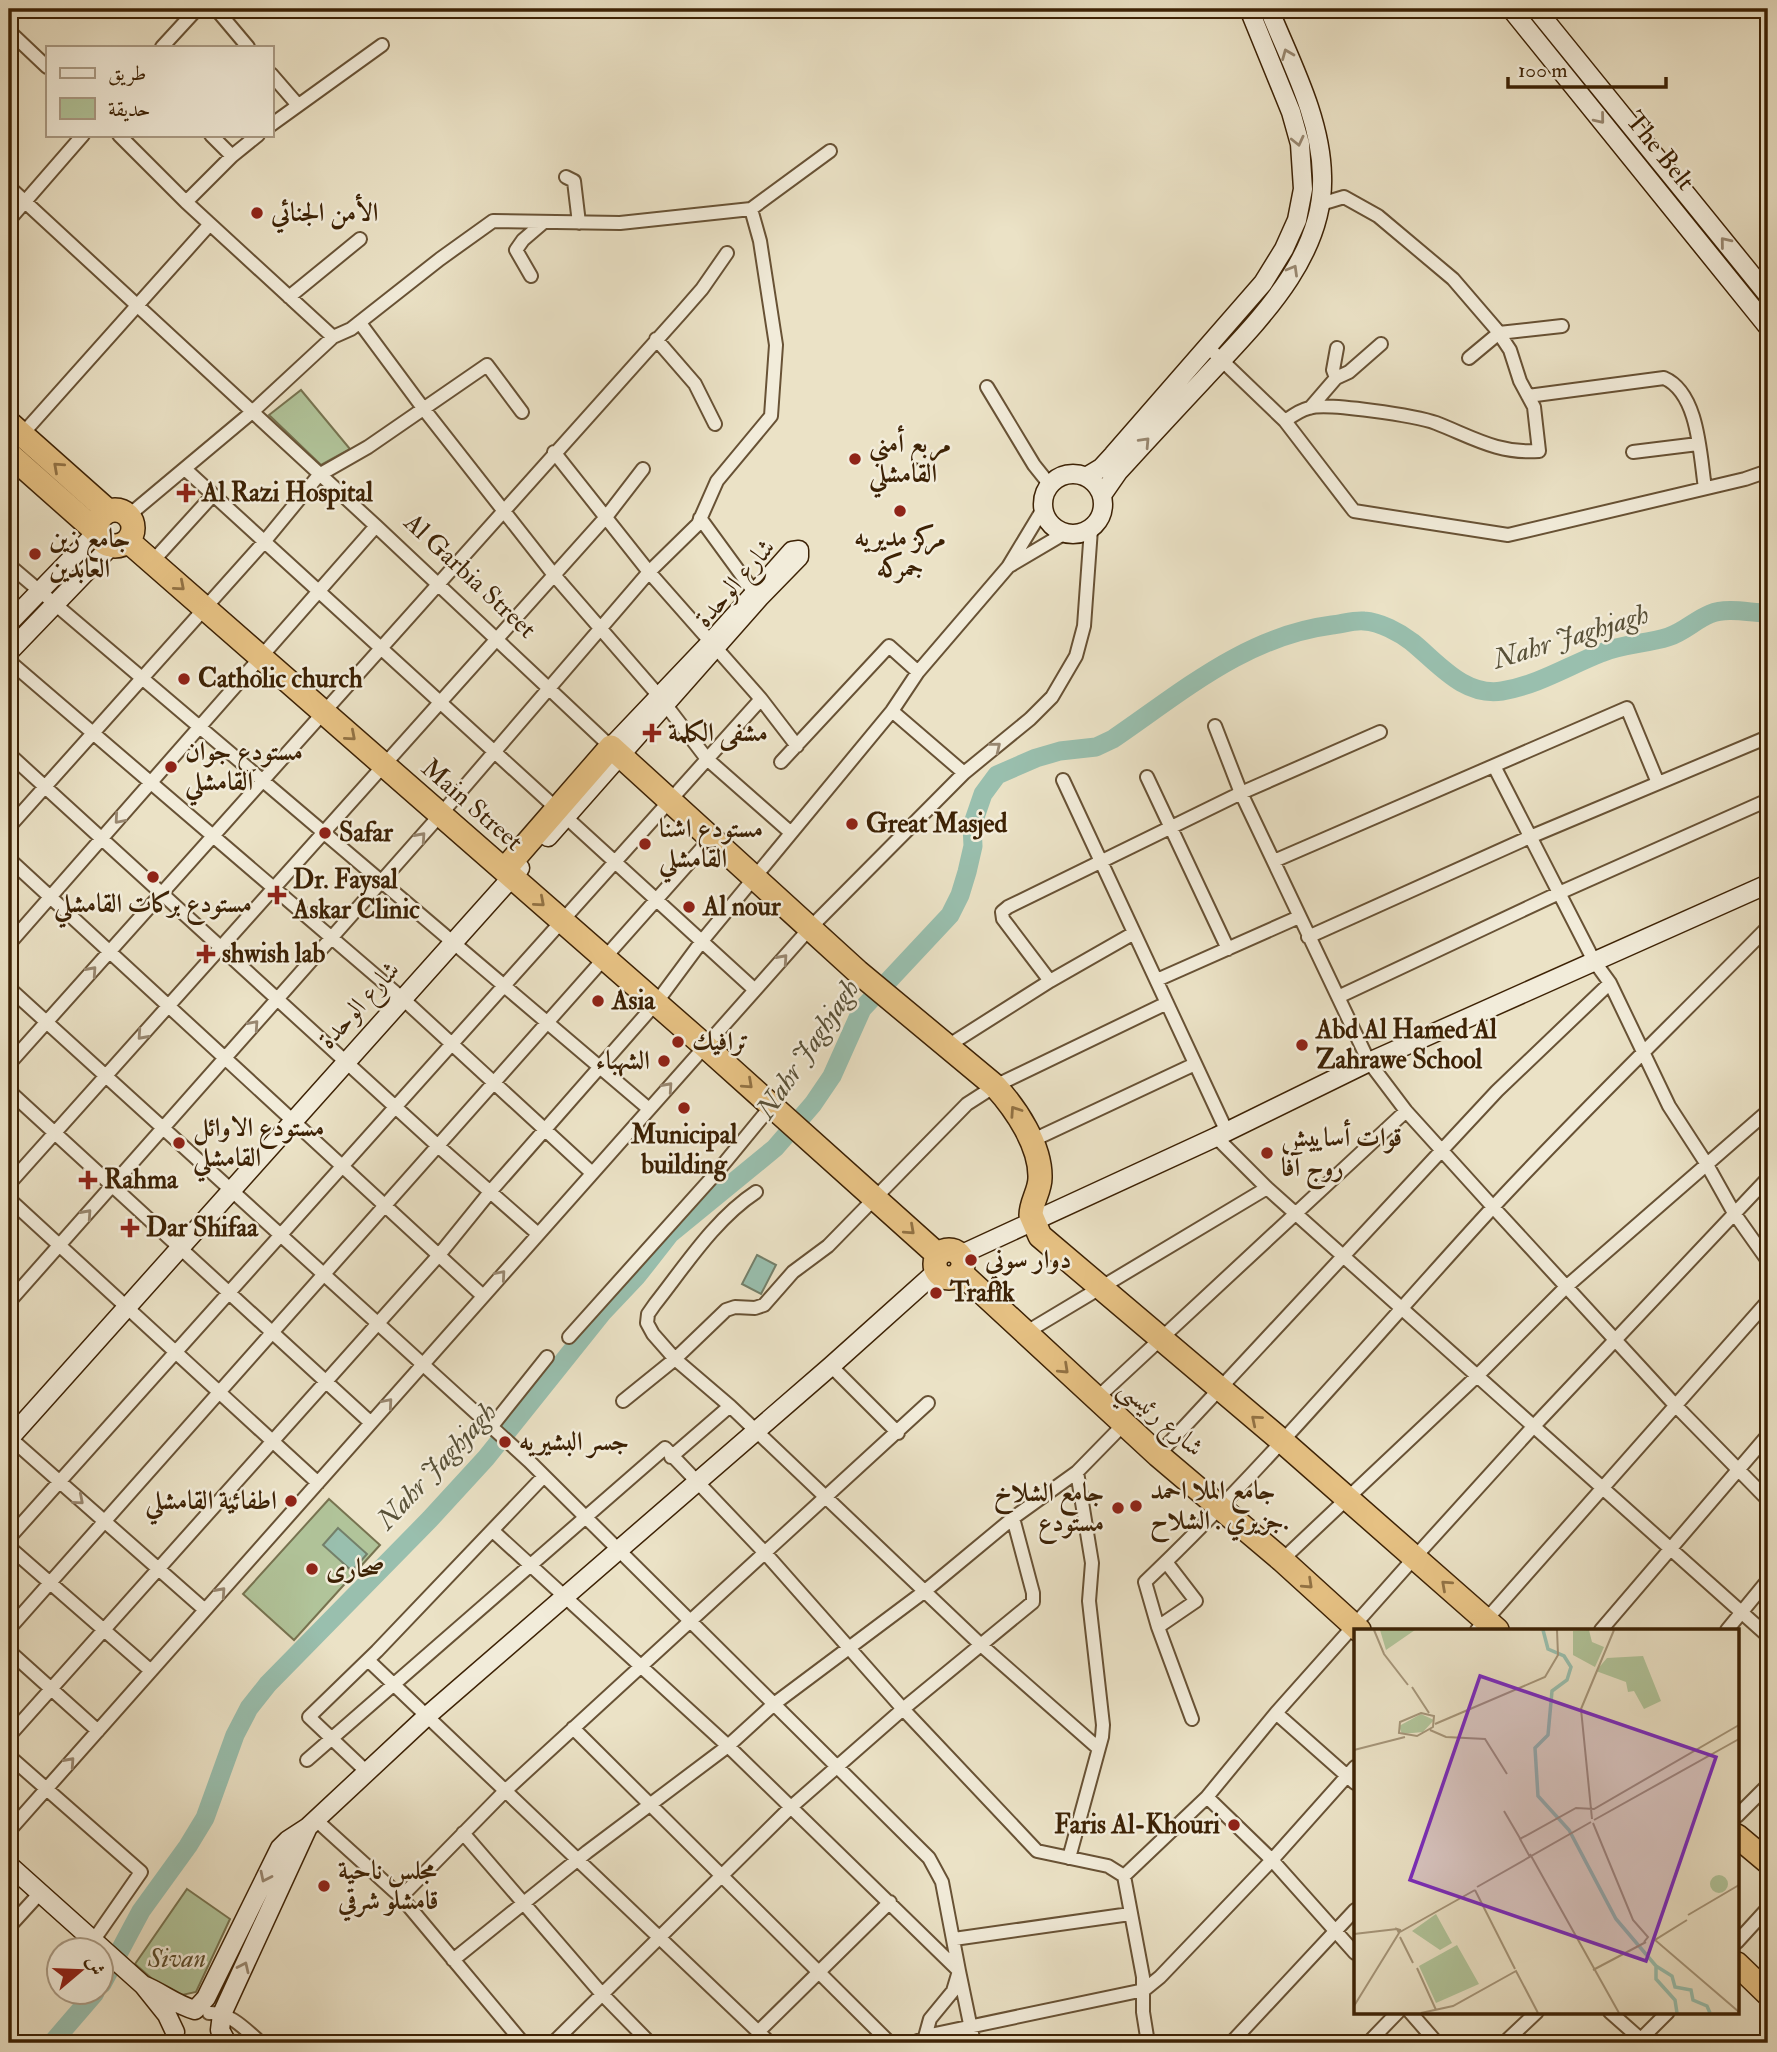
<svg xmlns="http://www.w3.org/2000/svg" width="1777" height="2052" viewBox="0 0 1777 2052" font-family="'IM FELL Double Pica',Amiri,serif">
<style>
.green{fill:#b1c49a;stroke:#777350;stroke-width:2}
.water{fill:#99bfae;stroke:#74806a;stroke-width:2}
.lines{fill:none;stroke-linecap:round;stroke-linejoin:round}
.river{stroke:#99bfae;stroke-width:19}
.street-casing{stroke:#685235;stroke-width:16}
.secondary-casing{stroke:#3d2205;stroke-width:21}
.highway-casing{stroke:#3d2205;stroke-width:26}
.street{stroke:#f2ecda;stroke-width:12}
.secondary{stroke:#f2ecda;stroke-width:18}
.highway{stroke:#e6c183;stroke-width:23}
.oneway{stroke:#988770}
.oneway2{stroke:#927244}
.poi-dot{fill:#8f2418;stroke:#f2ecda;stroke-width:2.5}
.labels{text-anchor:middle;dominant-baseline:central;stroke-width:5;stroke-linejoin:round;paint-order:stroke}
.street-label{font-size:26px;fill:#3d2205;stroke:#f2ecda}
.poi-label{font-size:26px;font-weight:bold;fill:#3d2205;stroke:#f2ecda;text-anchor:start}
.park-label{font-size:26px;font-style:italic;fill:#5a4a2a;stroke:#f2ecda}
.water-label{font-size:28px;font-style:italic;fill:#595138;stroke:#f2ecda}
.inset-river{fill:none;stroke:#99bfae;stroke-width:3.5}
.inset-road{fill:none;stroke:#a59579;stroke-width:2}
.view{fill:#7b2cbf;fill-opacity:0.15;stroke:#7b2cbf;stroke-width:3.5}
.inset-edge{fill:none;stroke:#3d2205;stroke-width:3.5}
</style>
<rect width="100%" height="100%" fill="#ebe2c6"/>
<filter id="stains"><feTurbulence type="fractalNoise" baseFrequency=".00286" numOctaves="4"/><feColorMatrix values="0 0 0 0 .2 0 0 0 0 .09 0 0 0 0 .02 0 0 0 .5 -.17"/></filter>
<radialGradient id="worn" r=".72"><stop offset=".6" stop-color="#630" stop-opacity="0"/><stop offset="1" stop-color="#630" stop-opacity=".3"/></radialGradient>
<!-- green -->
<path class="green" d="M1520,9H1528L1768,306V315Z
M301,390L350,449L321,465L269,415Z
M329,1499L380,1545L294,1640L243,1594Z
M187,1889L230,1919L196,1992L173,1997L135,1964Z"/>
<!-- water -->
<path class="water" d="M757,1255L776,1265L761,1294L742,1284Z
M338,1528L367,1554L352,1571L323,1545Z"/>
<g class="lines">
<!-- river -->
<path class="river" d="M102,1984L141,1911L188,1846L205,1818L235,1735L249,1708L268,1684L430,1519L486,1458L602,1313L637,1276L670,1234L775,1148L813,1104L832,1076L862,1009L950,915L960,895L967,872L973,846L972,826L983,794L997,775L1036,758L1060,751L1096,747L1113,739C1182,692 1246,636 1332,625C1342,624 1354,620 1364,621C1380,622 1399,632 1412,642C1438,663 1464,697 1502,691C1538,685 1568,666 1601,653C1622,644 1646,644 1668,637C1684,632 1695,620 1710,614C1728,607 1750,613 1768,613
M52,2043L95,1993"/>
<defs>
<path id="street" d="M216,9L248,47
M9,31L47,67
M162,47L197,9
M271,74L297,104
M271,125L382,45
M119,135L186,202L333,337
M211,135L232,156
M566,177L574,181L579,223
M9,187L376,526L611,747
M186,202L232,156L258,135
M9,220L83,135
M531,276L516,250L523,240L544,222
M289,297L360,239
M360,323L423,408L554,575L659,696L707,759L790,832
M656,339L695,384L715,424
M1209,348L1285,421L1354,511L1508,535L1745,479L1768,471
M1469,358L1499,333L1562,326
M1336,378L1333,370L1337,348
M987,387L1034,465L1050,485
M1528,396L1664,378C1699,393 1700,456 1705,488
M1311,407L1336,378L1349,372L1381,344
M1285,421C1292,416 1300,410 1309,408C1326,402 1417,416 1436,423C1472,437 1498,454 1539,451L1534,407L1520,381L1510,350L1496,329L1453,279L1378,216L1344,197L1321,204
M9,449L210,224
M554,452L649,572L761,699L797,746
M1633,452L1698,444
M185,469L755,990
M128,516L251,413L333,337L351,329L440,259L493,221L620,223L751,209
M700,518L754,592
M152,562L213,495
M9,565L649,1109
M1011,565L1065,533
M9,661L403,999L592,1173
M892,711L964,773
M1215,726L1241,793L1369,1062L1406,1111L1493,1207L1675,1405L1768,1500
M9,754L438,1146L538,1234
M781,762L889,646L918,672
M1494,766L1594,961L1610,983L1669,1106L1706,1163L1734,1213L1768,1261
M1147,777L1228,949
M1063,780L1227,1132
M9,827L264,542L319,475L368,447L487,365L522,412
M9,859L483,1296
M1274,861L1627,708L1658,783
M1308,937L1530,837L1768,737
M9,944L376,526
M1157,980L1299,917
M1050,981L1003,919L1002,912L1008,907L1241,793L1380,732
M9,988L529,1461L929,1858L942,1882L959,1971L953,1991L930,2019L925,2037
M1338,997L1559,893L1768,800
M946,1047L1050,981L1134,933
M9,1064L681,313L702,289L727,253
M9,1091L371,1423
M1216,1137L1267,1188L1768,1636
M1031,1141L1195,1064
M9,1184L606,517L643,469
M756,1192C715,1219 685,1266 655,1304L648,1314L647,1323L653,1334L675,1359L730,1406L981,1645L1098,1748
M9,1199L318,1483
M9,1302L441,814L649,572L698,524L717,481L771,416L776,345L760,241L751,209L830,151
M1025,1333L1267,1188
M569,1337L717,1172L772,1105
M831,1366L898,1433
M1096,1399L1406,1111
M623,1401L675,1359L726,1310L735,1307L755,1308L764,1305L793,1272L828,1246L967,1104L995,1086L1167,1003
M492,1426L547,1357
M9,1437L205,1610
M1158,1455L1497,1091L1610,983
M671,1457L730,1406
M493,1531L728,1746L959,1971L974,2043
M9,1538L761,699
M9,1547L151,1671
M1282,1560L1477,1376L1566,1287L1768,1111
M1166,1562L1196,1601L1158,1627L1192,1719
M1158,1627L1145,1582C1269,1464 1378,1332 1494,1206C1583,1110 1677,1020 1768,927
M9,1629L711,838
M1477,1630L1768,1301
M1601,1630L1768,1435
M1727,1630L1768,1580
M9,1651L98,1731
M368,1660L770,2043
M1276,1713L1355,1783
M573,1728L890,2043
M9,1736L439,1255L490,1192L656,1003L702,941L892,711L918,672L1008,567L1043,509
M9,1756L141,1872L93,1941
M307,1760L665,1448L766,1554L903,1709L1037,1851L1108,1866L1124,1876L1143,1977V2012L1148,2043
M368,1773L309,1717L377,1651L544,1476
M1207,1797L1272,1860L1355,1953
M1737,1816L1768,1785
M316,1820L401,1897L523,2043
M9,1831L810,928L964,773L1030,719L1052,697L1076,656L1084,626L1091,529
M463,1833L601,1993L650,2043
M1069,1858L1102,1737L1103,1725L1089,1601L1092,1563L1077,1472
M1124,1876L1207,1797L1276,1713L1415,1557L1533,1427L1768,1178
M401,1897L505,1791L928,1403
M9,1927L40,1893
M954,1939L1130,1914
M1737,1942L1768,1908
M453,1960L587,1852L728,1746L774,1704L925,1591L1013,1518L1077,1472L1124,1424
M1410,2012L1437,2043
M1610,2012L1645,2043
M209,2013C230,2012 246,2030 261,2043
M758,2032L890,1902
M553,2043L790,1808L903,1709L1033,1602V1593L1013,1518
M913,2043L935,2034L1144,1990L1160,1977L1272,1860L1355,1767
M1231,2043L1355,1910
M1368,2043L1398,2012
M1504,2043L1537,2012
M1637,2043L1668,2012"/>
<path id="secondary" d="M1511,9L1768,327
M1536,9L1768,295
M1043 504a30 30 0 1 1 60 0a30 30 0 1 1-60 0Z
M1086,477L1101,468L1113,455L1263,283L1284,249L1297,220L1303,189L1300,144L1291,112L1249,9
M1102,495L1118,472C1147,440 1176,409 1205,378C1257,322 1325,257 1322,176C1321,118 1290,61 1269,9
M9,623L97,532
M9,652L111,546
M548,837L759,598L799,557V550L792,551L710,643L611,747
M960,1255L1216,1137L1369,1062L1768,884
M9,1439L520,868
M9,1865L143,1985L167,2015L175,2032
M143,1985C161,1992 176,2005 195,2010L206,1998L280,1848L288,1840L308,1827L427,1716L831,1366L937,1271
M227,2043L220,2030L222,2014L308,1827"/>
<path id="highway" d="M9,423L108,511
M9,454L97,532
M97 528a18 18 0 1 1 36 0a18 18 0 1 1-36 0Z
M128,541L705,1046L938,1255
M504,870L611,747L858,972L995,1086C1016,1109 1041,1146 1040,1178C1040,1191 1031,1202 1031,1215L1040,1236L1282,1441L1497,1630
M935 1264a14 14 0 1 1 28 0a14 14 0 1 1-28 0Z
M960,1272L1158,1455L1282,1560L1359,1630
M1737,1836L1768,1862
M1737,1964L1768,1994"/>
</defs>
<!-- street casing -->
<use href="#street" class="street-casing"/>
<!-- secondary casing -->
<use href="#secondary" class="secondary-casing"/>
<!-- highway casing -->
<use href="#highway" class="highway-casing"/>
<!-- street -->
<use href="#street" class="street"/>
<!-- secondary -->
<use href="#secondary" class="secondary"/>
<!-- highway -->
<use href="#highway" class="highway"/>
</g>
<!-- one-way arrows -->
<defs><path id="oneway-chevron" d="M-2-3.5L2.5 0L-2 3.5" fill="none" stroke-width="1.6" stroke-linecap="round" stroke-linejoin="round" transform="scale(1.75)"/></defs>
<g class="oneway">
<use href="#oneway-chevron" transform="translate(1287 54) rotate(-112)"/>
<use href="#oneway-chevron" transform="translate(1600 119) rotate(51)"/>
<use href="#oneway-chevron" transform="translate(1298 141) rotate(77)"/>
<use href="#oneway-chevron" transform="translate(1725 242) rotate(-129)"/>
<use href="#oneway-chevron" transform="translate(1293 270) rotate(-60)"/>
<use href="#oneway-chevron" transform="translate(1145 442) rotate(-47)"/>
<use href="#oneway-chevron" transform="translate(996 747) rotate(-39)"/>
<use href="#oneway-chevron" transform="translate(119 819) rotate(131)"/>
<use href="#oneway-chevron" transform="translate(421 837) rotate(-48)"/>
<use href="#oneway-chevron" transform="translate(783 959) rotate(-48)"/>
<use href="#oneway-chevron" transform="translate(92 971) rotate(-48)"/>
<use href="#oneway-chevron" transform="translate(254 1025) rotate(-48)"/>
<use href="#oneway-chevron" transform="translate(142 1035) rotate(132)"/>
<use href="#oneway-chevron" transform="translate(668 1087) rotate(-48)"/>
<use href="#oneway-chevron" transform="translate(87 1214) rotate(-48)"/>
<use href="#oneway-chevron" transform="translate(501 1275) rotate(-49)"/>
<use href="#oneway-chevron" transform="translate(388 1403) rotate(-49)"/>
<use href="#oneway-chevron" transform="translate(79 1500) rotate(41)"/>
<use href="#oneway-chevron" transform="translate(221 1592) rotate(-48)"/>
<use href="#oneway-chevron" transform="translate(70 1762) rotate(-48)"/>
<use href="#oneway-chevron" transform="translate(265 1877) rotate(116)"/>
<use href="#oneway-chevron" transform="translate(244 1967) rotate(-65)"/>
</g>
<g class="oneway2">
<use href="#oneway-chevron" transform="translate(58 467) rotate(-138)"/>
<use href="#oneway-chevron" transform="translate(180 586) rotate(41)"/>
<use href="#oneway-chevron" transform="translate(351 736) rotate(41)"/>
<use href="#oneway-chevron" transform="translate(540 902) rotate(41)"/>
<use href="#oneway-chevron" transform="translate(748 1084) rotate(42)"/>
<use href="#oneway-chevron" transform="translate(1015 1111) rotate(-124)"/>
<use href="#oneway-chevron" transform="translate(910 1230) rotate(42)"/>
<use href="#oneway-chevron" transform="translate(1064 1369) rotate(43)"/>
<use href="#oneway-chevron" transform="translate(1256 1420) rotate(-140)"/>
<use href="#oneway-chevron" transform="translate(1308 1584) rotate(43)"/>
<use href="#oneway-chevron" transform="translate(1446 1585) rotate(-138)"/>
</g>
<!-- markers -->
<g class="poi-dot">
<circle cx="257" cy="213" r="7"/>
<circle cx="855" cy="459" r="7"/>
<path d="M182.5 482.5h7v7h7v7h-7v7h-7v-7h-7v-7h7z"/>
<circle cx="900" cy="511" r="7"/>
<circle cx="35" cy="554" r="7"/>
<circle cx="184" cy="679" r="7"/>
<path d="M648.5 722.5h7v7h7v7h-7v7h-7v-7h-7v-7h7z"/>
<circle cx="171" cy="767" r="7"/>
<circle cx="852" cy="824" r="7"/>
<circle cx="325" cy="833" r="7"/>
<circle cx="645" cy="844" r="7"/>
<circle cx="153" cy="877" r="7"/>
<path d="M273.5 884.5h7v7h7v7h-7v7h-7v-7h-7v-7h7z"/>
<circle cx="689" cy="907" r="7"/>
<path d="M202.5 943.5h7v7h7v7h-7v7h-7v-7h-7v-7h7z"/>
<circle cx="598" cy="1001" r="7"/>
<circle cx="678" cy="1042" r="7"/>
<circle cx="1302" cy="1045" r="7"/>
<circle cx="664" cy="1061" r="7"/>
<circle cx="684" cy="1108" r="7"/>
<circle cx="179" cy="1143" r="7"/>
<circle cx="1267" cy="1153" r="7"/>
<path d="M84.5 1169.5h7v7h7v7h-7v7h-7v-7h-7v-7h7z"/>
<path d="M126.5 1217.5h7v7h7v7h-7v7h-7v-7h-7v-7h7z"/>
<circle cx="971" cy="1260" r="7"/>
<circle cx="936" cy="1293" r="7"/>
<circle cx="505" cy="1442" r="7"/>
<circle cx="291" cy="1501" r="7"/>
<circle cx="1136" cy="1506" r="7"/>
<circle cx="1118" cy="1508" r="7"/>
<circle cx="312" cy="1569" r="7"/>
<circle cx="1234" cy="1825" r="7"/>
<circle cx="324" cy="1886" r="7"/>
</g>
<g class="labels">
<!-- street labels -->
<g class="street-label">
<text transform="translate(1660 151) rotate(51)">The Belt</text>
<text transform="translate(470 576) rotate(43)">Al Garbia Street</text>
<text transform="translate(735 583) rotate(-49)">شارع الوحدة</text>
<text transform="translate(472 805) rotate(41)">Main Street</text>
<text transform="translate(359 1005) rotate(-48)">شارع الوحدة</text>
<text transform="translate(1161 1418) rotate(41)">شارع رئيسي</text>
</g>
<!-- poi labels -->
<g class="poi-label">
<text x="271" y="213">الأمن الجنائي</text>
<text x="869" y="444">مربع أمني<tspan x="869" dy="30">القامشلي</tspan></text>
<text x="202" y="493">Al Razi Hospital</text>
<text x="900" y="538" text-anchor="middle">مركز مديريه<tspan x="900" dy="30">جمركه</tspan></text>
<text x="49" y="539">جامع زين<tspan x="49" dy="30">العابدين</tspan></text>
<text x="198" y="679">Catholic church</text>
<text x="668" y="733">مشفى الكلمة</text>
<text x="185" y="752">مستودع جوان<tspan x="185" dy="30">القامشلي</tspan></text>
<text x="866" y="824">Great Masjed</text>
<text x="659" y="829">مستودع اشنا<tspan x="659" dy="30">القامشلي</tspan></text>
<text x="339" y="833">Safar</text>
<text x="293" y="880">Dr. Faysal<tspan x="293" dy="30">Askar Clinic</tspan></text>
<text x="153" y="904" text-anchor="middle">مستودع بركات القامشلي</text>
<text x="703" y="907">Al nour</text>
<text x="222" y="954">shwish lab</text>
<text x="612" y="1001">Asia</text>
<text x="1316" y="1030">Abd Al Hamed Al<tspan x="1316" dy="30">Zahrawe School</tspan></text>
<text x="692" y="1042">ترافيك</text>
<text x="650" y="1061" text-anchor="end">الشهباء</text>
<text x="193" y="1128">مستودع الاوائل<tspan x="193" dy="30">القامشلي</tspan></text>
<text x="684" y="1135" text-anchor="middle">Municipal<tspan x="684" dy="30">building</tspan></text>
<text x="1281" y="1138">قوات أساييش<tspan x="1281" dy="30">روج آفا</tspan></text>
<text x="104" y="1180">Rahma</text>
<text x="146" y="1228">Dar Shifaa</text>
<text x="985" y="1260">دوار سوني</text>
<text x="950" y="1293">Trafîk</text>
<text x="519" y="1442">جسر البشيريه</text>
<text x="1150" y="1491">جامع الملا احمد<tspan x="1150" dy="30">جزيري . الشلاح.</tspan></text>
<text x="1104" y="1493" text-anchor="end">جامع الشلاخ<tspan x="1104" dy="30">مستودع</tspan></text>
<text x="277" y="1501" text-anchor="end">اطفائية القامشلي</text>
<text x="326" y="1569">صحارى</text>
<text x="1220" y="1825" text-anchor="end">Faris Al-Khouri</text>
<text x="338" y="1871">مجلس ناحية<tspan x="338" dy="30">قامشلو شرقي</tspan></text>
</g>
<!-- park labels -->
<g class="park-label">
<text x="177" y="1959">Sivan</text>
</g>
<!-- water labels -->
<g class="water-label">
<text transform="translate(1571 637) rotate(-17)">Nahr Jaghjagh</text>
<text transform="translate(808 1049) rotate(-56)">Nahr Jaghjagh</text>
<text transform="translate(437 1466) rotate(-47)">Nahr Jaghjagh</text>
</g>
</g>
<!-- overview -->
<g transform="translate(1354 1629)">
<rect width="385" height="385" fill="#ebe2c6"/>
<path d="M26,1H61L32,21ZM235,1L238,13L250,18L241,38L219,26V2ZM289,27L307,72L290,80L280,62L274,63L272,53L242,42L253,29ZM67,85L80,91L69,103L48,105L45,97ZM356 255a9 9 0 1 1 18 0a9 9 0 1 1-18 0ZM82,285L98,314L86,321L58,302ZM103,316L125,355L82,374L65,337Z" fill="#b1c49a"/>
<path class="inset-river" d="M189,1L194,20L210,27L217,38L213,51L198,62L194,106L181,119L184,167L215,201L262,290L302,337V350L321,371L323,384M302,337L318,347L321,358L337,361L339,371L353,377L356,384"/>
<path class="inset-road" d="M20,1L30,25L54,56M58,58L75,84M67,84L80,87L79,98L63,107L45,104L46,93ZM81,95L191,48L204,26L203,1M76,101L92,108L131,110L153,145M0,121L51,108M150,182L167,211M238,190L227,80L260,1M240,191L385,110M239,194L279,291L294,308L290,313M176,225L265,384M176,228L166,210L222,179L240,180L385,96M123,258L237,193M121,261L161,340M334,286L385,256M333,291L301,311L385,383M46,303L121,261M0,305L43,300M46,308L59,334M63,339L82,381M239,341L292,313M0,377L45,304L43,300L46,301L45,304M67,384L99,377L162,342L184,384"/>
<path class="view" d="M126,47L362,128L292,332L56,251Z"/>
<rect width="385" height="385" class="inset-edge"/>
</g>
<!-- margin -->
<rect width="1777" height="2052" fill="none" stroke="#ebe2c6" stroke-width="35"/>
<rect x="10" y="10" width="1756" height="2031" fill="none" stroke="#3d2205" stroke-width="3.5"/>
<rect x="18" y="18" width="1742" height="2017" fill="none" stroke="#3d2205" stroke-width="2"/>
<!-- legend -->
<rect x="46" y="46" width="228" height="91" fill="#f2ecda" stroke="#aa9b85" stroke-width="2"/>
<rect x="60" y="68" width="35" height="10" fill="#f2ecda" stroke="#aa9b85" stroke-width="2"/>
<text x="108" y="80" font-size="21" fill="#3d2205">طريق</text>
<rect x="60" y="98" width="35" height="21" fill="#b1c49a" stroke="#aa9b85" stroke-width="2"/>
<text x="108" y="116" font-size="21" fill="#3d2205">حديقة</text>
<!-- north arrow -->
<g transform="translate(80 1971) rotate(71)"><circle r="33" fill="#f2ecda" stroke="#aa9b85" stroke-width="2"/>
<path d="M0-5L12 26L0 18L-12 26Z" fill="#8f2418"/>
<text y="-10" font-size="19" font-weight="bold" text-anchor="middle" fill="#3d2205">ش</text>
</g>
<!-- scale -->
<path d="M1508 77v10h158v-10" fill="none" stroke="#3d2205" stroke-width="3.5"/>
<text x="1518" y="77" font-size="21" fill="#3d2205" stroke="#f2ecda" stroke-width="5" paint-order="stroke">100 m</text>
<rect width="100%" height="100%" filter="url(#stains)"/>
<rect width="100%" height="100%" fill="url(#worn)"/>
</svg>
